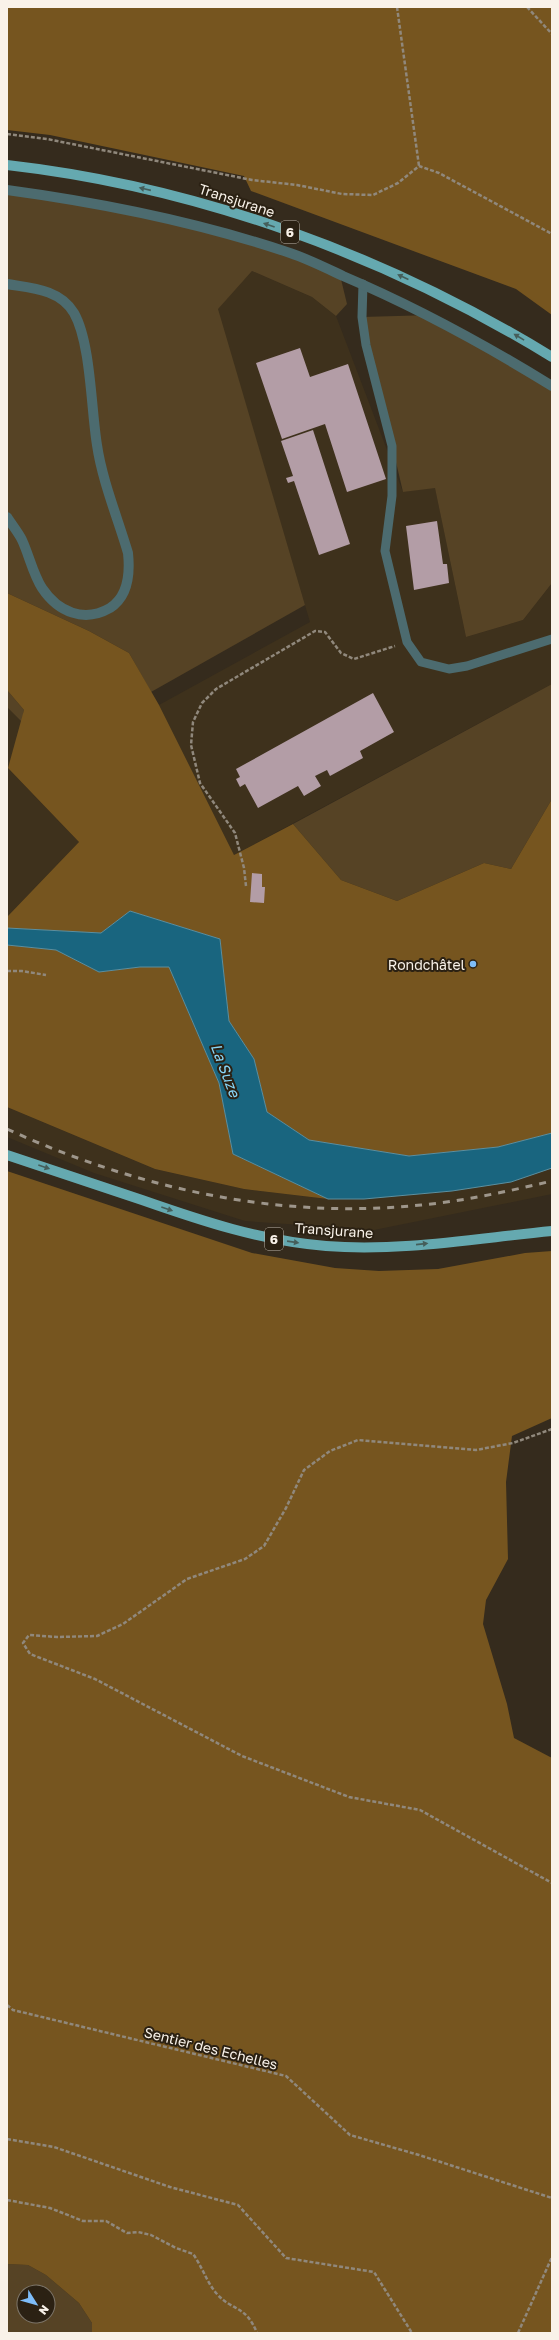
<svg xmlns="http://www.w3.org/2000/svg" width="559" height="2340" viewBox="0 0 559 2340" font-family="'Golos Text',sans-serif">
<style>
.built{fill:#3e311c}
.green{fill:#564325;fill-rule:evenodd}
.forest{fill:#76551f}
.water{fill:#19657f;stroke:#5c8f9f}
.building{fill:#b39da6}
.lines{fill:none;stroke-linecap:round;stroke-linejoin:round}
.path{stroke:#90887c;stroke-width:2.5;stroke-dasharray:4 2;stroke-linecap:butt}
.service{stroke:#4c6b6f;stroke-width:9}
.minor{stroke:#4c6b6f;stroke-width:10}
.primary{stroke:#65a9b0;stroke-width:10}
.rail{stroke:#9e968b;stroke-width:3;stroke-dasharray:7 7;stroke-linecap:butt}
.oneway{fill:#455e5a}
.poi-dot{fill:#7ebdf9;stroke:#2b2113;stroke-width:1.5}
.labels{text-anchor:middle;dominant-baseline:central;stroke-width:4;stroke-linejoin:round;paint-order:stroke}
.shield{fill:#2b2113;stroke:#bbb3a9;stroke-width:1}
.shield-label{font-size:13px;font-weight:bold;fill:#f9f2e9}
.street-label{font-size:14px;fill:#f9f2e9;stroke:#2b2113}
.poi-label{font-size:14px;fill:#f9f2e9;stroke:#2b2113;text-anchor:end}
.water-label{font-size:15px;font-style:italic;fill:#88d6f7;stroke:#2b2113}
</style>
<rect width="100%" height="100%" fill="#352b1d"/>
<!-- built -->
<path class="built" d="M252,271L312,297L336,316L403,492L435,487L466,637L523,620L552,583V684L234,855L159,705L310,622L217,309Z
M7,707L22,722L8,768L79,842L7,917Z
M7,1107L155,1169L244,1189L328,1199H364L452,1191L511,1182L552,1168V1194L374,1230L245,1221L94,1173L7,1137Z"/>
<!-- green -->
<path class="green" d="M7,189L124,207L339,271L347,304L336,316L312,297L252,271L218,309L305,605L151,692L129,653L89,631L7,593Z
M432,315L552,386V583L523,620L466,637L435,488L403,492L362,317Z
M552,684V799L511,869L484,863L397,901L341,880L293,824Z
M7,690L24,710L22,722L7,707Z
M7,2264L28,2265L46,2275L79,2303L92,2323V2333H7ZM24,2292H48V2316H24Z"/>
<!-- forest -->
<path class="forest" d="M7,7H552V315L516,289L251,191L244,176L50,135L7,130Z
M7,593L89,631L129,653L159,705L234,855L293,824L341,880L397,901L484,863L511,869L552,799V1133L498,1147L409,1156L309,1140L267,1112L254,1059L229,1021L220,939L130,911L101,933L7,928V917L79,842L8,768L24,710L7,690Z
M7,945L56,950L99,972L140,967H169L219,1083L233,1154L328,1199L244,1189L155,1169L7,1107Z
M7,1171L252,1253L335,1268L379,1271L438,1269L525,1253L552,1251V1418L512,1436L506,1482L508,1559L486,1600L483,1624L507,1704L514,1738L552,1758V2333H92V2323L79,2303L46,2275L28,2265L7,2264Z"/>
<!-- water -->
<path class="water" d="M130,911L220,939L229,1021L254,1059L267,1112L309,1140L409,1156L498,1147L552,1133V1168L511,1182L452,1191L364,1199H328L233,1154L219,1083L169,967H140L99,972L56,950L7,945V928L101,933Z"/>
<!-- building -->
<path class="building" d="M300,348L310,377L348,364L386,479L347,492L325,424L282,439L256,363Z
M313,430L350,544L319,555L294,481L288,483L286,478L293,476L281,441Z
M437,521L443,564H447L449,583L414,590L406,526Z
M373,693L394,732L360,751L363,758L330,776L327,770L315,776L321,786L304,796L298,786L258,808L245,784L240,787L236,779L240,777L236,769Z
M252,873L262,874V887H265L264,903L250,902Z"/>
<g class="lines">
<!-- path -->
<path class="path" d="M397,7L419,166
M527,7L552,34
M7,134L47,139L252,180L297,185L342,194L373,195L398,183L419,166L439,173L552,234
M246,886L244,868L235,833L200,783L191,745L193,722L202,703L216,689L315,631L325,632L341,653L354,659L395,646
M7,971H22L46,975
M552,1429L513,1443L476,1450L358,1440L330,1451L304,1470L286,1508L264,1546L245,1559L187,1579L123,1624L97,1636L57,1637L29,1635L23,1643L30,1654L95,1679L242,1756L349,1797L420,1810L552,1883
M7,2005L13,2010L286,2076L350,2135L419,2155L552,2198
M7,2139L54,2147L170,2187L238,2205L286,2258L374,2272L412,2333
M7,2200L50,2208L83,2221H106L127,2233L138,2232L151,2235L176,2248L193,2254C202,2266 207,2283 217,2294C232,2311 246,2305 257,2333
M518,2333L552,2257"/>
<!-- service -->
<path class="service" d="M363,284L362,317L366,345L392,446V496L385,551L407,642L421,662L449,669L467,666L552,639"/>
<!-- minor -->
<path class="minor" d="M7,190C103,203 198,222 290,253C308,259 326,268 343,276C416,307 484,344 552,386
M7,284C31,288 60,289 74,313C91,343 91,409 97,445C102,480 118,519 128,553C130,572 129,596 110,608C84,623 58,612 42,588C33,574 29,555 22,540C18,532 12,525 7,517"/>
<!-- primary -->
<path class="primary" d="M7,165C200,187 387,256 552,357
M7,1155C52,1170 97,1185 142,1200C202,1221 262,1241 326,1246C401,1252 478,1238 552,1231"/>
<!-- rail -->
<path class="rail" d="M7,1129C136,1188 278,1220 421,1205C465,1201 509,1191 552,1181"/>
</g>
<!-- one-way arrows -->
<defs><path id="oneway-solid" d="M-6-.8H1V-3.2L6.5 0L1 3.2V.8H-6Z"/></defs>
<g class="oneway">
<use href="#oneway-solid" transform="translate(145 189) rotate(-167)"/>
<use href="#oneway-solid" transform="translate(269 225) rotate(-161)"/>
<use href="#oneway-solid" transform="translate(403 277) rotate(-155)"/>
<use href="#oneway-solid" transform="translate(519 337) rotate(-149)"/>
<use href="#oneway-solid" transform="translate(44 1167) rotate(19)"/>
<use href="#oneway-solid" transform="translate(167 1209) rotate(19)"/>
<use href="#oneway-solid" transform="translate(293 1242) rotate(8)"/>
<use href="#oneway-solid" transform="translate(422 1244) rotate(-6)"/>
</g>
<!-- markers -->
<circle class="poi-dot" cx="473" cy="964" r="4"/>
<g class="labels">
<!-- shield labels -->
<g class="shield">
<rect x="281" y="221" width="18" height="22" rx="3"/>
<rect x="265" y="1228" width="18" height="22" rx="3"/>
</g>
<g class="shield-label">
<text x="290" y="232">6</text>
<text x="274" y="1239">6</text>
</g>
<!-- street labels -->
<g class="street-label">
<text transform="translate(237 200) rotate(18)">Transjurane</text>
<text transform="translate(334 1230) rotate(4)">Transjurane</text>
<text transform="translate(211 2048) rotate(14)">Sentier des Echelles</text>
</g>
<!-- poi labels -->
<g class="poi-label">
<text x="465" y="964">Rondchâtel</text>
</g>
<!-- water labels -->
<g class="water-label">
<text transform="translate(226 1070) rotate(69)">La Suze</text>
</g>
</g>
<!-- border -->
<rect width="559" height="2340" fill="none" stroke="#f9f2e9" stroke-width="16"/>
<!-- north arrow -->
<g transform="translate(36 2304) rotate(127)"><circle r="19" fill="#2b2113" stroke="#7d7569"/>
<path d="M0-3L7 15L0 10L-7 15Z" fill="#7ebdf9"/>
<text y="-6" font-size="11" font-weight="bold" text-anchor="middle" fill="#f9f2e9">N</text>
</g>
</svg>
